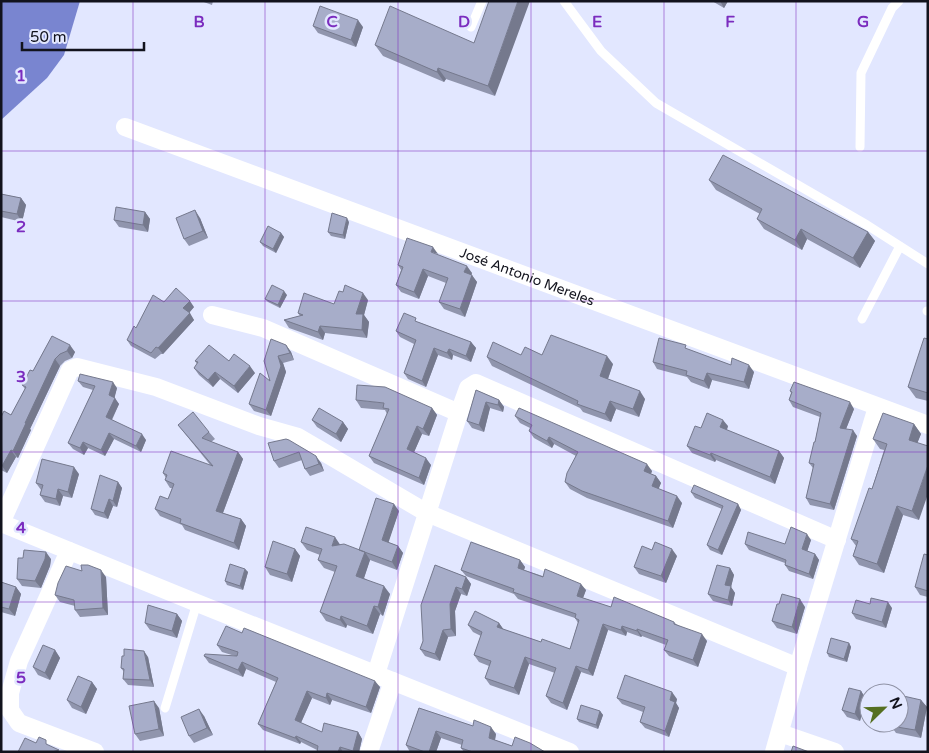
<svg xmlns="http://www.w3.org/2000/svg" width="929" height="753" viewBox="0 0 929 753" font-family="'Varela Round',sans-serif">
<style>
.water{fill:#7985d0}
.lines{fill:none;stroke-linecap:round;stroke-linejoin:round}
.lane{stroke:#fff;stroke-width:9}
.street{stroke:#fff;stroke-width:18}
.wall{fill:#9095ad}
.shaded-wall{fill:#75798d}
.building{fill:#a7adc9;stroke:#75798d}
.grid{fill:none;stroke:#7b2cbf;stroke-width:1;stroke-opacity:0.55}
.labels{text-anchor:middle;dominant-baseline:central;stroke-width:5;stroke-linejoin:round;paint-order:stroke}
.street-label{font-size:14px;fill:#12131d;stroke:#e2e7ff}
.grid-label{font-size:16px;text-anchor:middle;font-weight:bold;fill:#7b2cbf;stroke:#e2e7ff;stroke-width:5;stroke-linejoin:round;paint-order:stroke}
</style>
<rect width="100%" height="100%" fill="#e2e7ff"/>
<!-- water -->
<path class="water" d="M1,1H80L64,55L47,78L1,120Z"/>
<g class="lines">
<!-- lane -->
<path class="lane" d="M564,1L601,51L656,103L867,225L928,264
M471,27L482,1
M860,147L861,73L892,8L899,1
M927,311H928
M862,319L900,246
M165,708L197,603"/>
<!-- street -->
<g class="street">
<path id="s1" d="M125,127L928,425"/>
<path d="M212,315L263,328L459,413"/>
<path d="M69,551L19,661L10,693V710L19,723L95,752"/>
<path d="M376,674L459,413L468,388L476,383L837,540"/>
<path d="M780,733L835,752"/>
<path d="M369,752L393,681"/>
<path d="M570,752L197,603L1,523L70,370L77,367L156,387L259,426L298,437L427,513L798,667"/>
<path d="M774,752L798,667L877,407"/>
</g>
</g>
<!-- wall -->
<path class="wall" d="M201,1H213L212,5Z
M712,1H728L724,8Z
M313,26L363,27L356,47L318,33Z
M474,43L495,96L446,79L444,82L383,56L375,45Z
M709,180L868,232L875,241L860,268L807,239L802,250L764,229L757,219L760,214L716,190Z
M1,194L21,198L26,205L22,222L1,217Z
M145,212L150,219L148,232L119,227L114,220Z
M200,218L208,238L189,246L184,239Z
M349,222L345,239L331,236L328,232Z
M281,233L284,237L276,253L263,246L260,242Z
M438,255L472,273L471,275L477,282L465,317L444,309L439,302L446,283L428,276L419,299L401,292L396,285L401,270L398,265Z
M287,295L280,308L268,302L265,299Z
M368,300L364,315L369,322L367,338L325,333L323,340L289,328L284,320L300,316L298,313Z
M164,302L194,307L189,313L194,320L163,354H161L155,359L131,346L127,340Z
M418,322L471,342L476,348L471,362L453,355L452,360L438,355L426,387L408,379L404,373L414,344L400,337L396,331Z
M52,336L75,352L72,358L65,361L60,366L30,429L31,430L18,458L16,457L7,473L1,470V417L11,415L25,389L22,385L33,371Z
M928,339V401L916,398L908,387Z
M286,345L291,352L294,360L283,363L286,372L271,416L254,411L249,404L270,381L264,361Z
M689,350L731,365L754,372L749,389L712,380L709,389L691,382L687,377L657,369L653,362Z
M521,355H542L613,364L608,379L645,399L639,417L616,409L611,422L583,412L580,408L492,366L487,357Z
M195,361L255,373L238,393L220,379L213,387L199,375L194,368L197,364Z
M78,381L117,388L114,398L119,404L112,420L146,440L141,452L114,439L105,456L88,448L84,455L73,449L68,443L93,390L83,387Z
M476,390L499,400L504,407L503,412L490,408L484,432L472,428L467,421Z
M790,391L854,409L846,429L857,436L834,510L810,505L806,498L813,468L809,463L815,442L820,417L793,407L789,400L791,393Z
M356,400L432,408L437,415L429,436L422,434L414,452L431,465L424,485L374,463L369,456L387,414L385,410L361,408Z
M515,416L652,471L651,474L656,476L661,483L658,489L682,503L673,528L587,498L570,489L565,482L576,456L554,444L552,448L534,438L529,431L530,428L520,423Z
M312,420L343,422L348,429L341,442L317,427Z
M914,424L921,434L917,443L919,520L903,515L884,573L859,565L853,556L856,546L851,539L872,489L884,450L880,449L873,439Z
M178,425L209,432L215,439L211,442L238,452L243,459L223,513L241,519L246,526L239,550L185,530L182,525L160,516L155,509L168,499L172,488H170L165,480L166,478L163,473L211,466Z
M728,426L727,430L779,451L784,458L775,484L716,460L715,462L692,453L687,446L701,428Z
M286,439L321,463L324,471L310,476L305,469L302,460L279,468L274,461Z
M79,474L72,498L63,496L60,506L45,502L40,495L41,490L36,483Z
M118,482L122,488L117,507L113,506L108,519L95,515L91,509Z
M691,492L738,504L741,510L722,555L710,550L707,545L722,509L695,498Z
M399,511L388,542L398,546L403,553L397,570L370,560L364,578L390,594L383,616L380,614L373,634L347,625L346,628L326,621L320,612L335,572L324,568L318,560L320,555L307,550L301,542L340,545L359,550Z
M811,540L807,551L815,554L819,560L813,579L789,571L785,565V563L749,550L745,544H785Z
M295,549L300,556L292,582L270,575L265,567Z
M928,555V597L920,595L915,587Z
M677,556L666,583L639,574L634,567Z
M23,558L51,559L50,566L41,588L22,586L17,579Z
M520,560L525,567L524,570L586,590L583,598L611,607L674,622L676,624L707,641L698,667L669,656L664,650L666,645L642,636L641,637L627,632L626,636L608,630L593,676L581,672L567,710L551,703L546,696L555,673L529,664L519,695L490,685L485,678L489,666L479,662L474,655L481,636L473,632L468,625L499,623L503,629L541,642L570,649L578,623L575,618L518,599L514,594L466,576L461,570Z
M435,565L466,577L471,584L467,596L461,594L455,611L456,636L448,637L440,661L425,656L420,649L423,641Z
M730,568L734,575L731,587L735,593L732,606L713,601L708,594Z
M245,569L248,572L243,590L227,585L225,581Z
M106,577L108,615L80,617L75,610V606L60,602L55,595Z
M1,582L16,587L21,594L15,616L1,612Z
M779,604L805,607L797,634L777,628L772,621Z
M870,604L892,608L886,628L856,619L852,613Z
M177,614L182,621L177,638L150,630L145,623Z
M242,633L380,687L371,713L332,700L330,705L312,698L301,723L322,732H358L362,739L359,752H317V750L301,742L300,744L263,730L258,724L276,682L246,669L243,677L209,663L204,656H235L222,652L217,645Z
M849,643L851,647L847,662L829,657L827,653Z
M55,650L60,658L50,680L38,675L33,667Z
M148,657L154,687L128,685L123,679L124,672L121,668Z
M92,682L97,689L86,714L72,708L67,700Z
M861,691L866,699L860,721L847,717L842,710Z
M617,698L677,699L676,703L679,708L669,737L645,728L640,722L643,712L622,704Z
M921,700L927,707L921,738L896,733L891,726Z
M159,708L164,736L140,741L135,734Z
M419,708L496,734L495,740L512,746L545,752H464L461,748L462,745L441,738L436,752H410L406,745Z
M600,711L603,715L598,729L579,722L577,719Z
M204,716L213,735L194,743L189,736Z"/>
<!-- shaded-wall -->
<path class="shaded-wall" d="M518,1H530L495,96L488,86Z
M720,1H728L724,8Z
M358,20L363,27L356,47L351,40Z
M438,68L446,79L444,82L437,72Z
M21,198L26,205L22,222L17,214Z
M195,210L200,218L208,238L203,231Z
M145,212L150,219L148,232L143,225Z
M347,218L349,222L345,239L343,235Z
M801,229L807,239L802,250L795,240Z
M868,232L875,241L860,268L853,258Z
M281,233L284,237L276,253L273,249Z
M433,247L438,254L431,252Z
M467,266L472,273L469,279L464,272Z
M423,269L428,276L419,299L414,292Z
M472,275L477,282L465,317L460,309Z
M284,291L287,295L280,308L278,305Z
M363,293L368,300L364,315L369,322L367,338L362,330L356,314Z
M190,301L194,307L188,314L183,308Z
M190,313L194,320L163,354L158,348Z
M320,326L325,333L323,340L318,332Z
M471,342L476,348L471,362L466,356Z
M70,345L75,352L72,358L67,351Z
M286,345L291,352L294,360L290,353Z
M434,348L438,355L426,387L422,381Z
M449,349L453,355L452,360L447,353Z
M278,356L283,363L286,372L271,416L266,410Z
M607,356L613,364L606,384L600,376Z
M55,359L60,366L30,429L31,430L18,458L13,451L25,423Z
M749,365L754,372L749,389L744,382Z
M250,366L255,373L238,393L234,386Z
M215,372L220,379L213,387L208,380Z
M707,373L712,380L709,389L704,381Z
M113,382L117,388L114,400L115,398L119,404L110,423L106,417L109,395Z
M640,391L645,399L639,417L633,409Z
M499,400L504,407L503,412L498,405Z
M610,401L616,409L611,422L605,414Z
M486,402L490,408L484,432L479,425Z
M850,402L854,409L844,434L840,428Z
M432,408L437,415L429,436L423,429Z
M723,420L728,426L725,434L720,427Z
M343,422L348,429L341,442L336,434Z
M914,424L921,434L915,449L909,440Z
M417,426L422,434L412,457L407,449Z
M853,430L857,436L834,510L830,504Z
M109,433L114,439L105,456L101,450Z
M142,434L146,440L141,452L136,446Z
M549,437L554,444L552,448L547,441Z
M83,442L88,448L84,455L80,448Z
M11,450L16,457L7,473L2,466Z
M779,451L784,458L775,484L770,477Z
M238,452L243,459L221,518L216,511Z
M711,453L716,460L715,462L710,455Z
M316,456L321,463L324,471L319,464Z
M426,458L431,465L424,485L419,478Z
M647,464L652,471L649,478L644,471Z
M928,465V494L919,520L912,511Z
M74,467L79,474L72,498L68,492Z
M656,476L661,483L657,493L652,486Z
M118,482L122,488L117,507L113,501Z
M58,489L63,496L60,506L56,499Z
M677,496L682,503L673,528L668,521Z
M109,499L113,506L108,519L104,513Z
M394,504L399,511L387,547L382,540Z
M738,504L741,510L722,555L718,550Z
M897,506L903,515L884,573L877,564Z
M241,519L246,526L239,550L234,543Z
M807,534L811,540L806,555L802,549Z
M335,537L341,546H332Z
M398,546L403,553L397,570L392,562Z
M295,549L300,556L292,582L287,574Z
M672,549L677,556L666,583L661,576Z
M46,552L51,559L50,566L41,588L35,581Z
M365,552L370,560L362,584L356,576Z
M815,554L819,560L813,579L809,574Z
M520,560L525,567L522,575L518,568Z
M730,568L734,575L731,587L735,593L732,606L728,600L725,585Z
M245,569L248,572L243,590L240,586Z
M101,570L106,577L108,615L103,608Z
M466,577L471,584L467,596L462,589Z
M581,584L586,590L581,603L577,596Z
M384,586L390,594L383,616L378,607Z
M16,587L21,594L15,616L9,609Z
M456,587L461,594L455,611L456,636L451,629L450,604Z
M800,599L805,607L797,634L792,627Z
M888,602L892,608L886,628L882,622Z
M374,606L380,614L373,634L367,626Z
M177,614L182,621L177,638L172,631Z
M341,616L347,625L346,628L340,620Z
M499,623L504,630L497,627Z
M603,624L608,630L593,676L588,670Z
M622,626L627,632L626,636L621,630Z
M637,629L642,636L641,637L637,631Z
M443,630L448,637L440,661L435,654Z
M702,634L707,641L698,667L693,660Z
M849,643L851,647L847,662L844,659Z
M55,650L60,658L50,680L45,673Z
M144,651L148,657L154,687L150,680Z
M525,657L529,664L519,695L514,688Z
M242,662L246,669L243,677L238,670Z
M576,666L581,672L567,710L563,703Z
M375,681L380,687L371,713L366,707Z
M92,682L97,689L86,714L81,707Z
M307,691L312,698L299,727L295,720Z
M861,691L866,699L860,721L855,714Z
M672,692L677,699L676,703L679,708L669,737L665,731L670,700Z
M327,693L332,700L330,705L326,698Z
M921,700L927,707L921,738L915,730Z
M154,701L159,708L164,736L159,729Z
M199,709L204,716L213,735L207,728Z
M600,711L603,715L598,729L596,725Z
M491,727L496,734L494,745L489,738Z
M436,731L441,738L436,752H429Z
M358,732L362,739L359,752H354L353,751Z
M296,736L301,742L300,744L295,738Z
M340,747L343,752H338Z"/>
<!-- building -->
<path class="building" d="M489,1H518L488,86L438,68L437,72L375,45L390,6L474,43Z
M320,6L358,20L351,40L313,26Z
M723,155L868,232L853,258L801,229L795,240L757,219L762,209L709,180Z
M1,194L21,198L17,214L1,211Z
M116,207L145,212L143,225L114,220Z
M195,210L203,231L184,239L176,218Z
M332,213L347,218L343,235L328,232Z
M268,226L281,233L273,249L260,242Z
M407,238L433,247L431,252L467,266L464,272L472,275L460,309L439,302L448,278L423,269L414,292L396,285L403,267L398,265Z
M272,285L284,291L278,305L265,299Z
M345,285L363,293L356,314H363L362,330L320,326L318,332L284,320L303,315L298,313L304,293L334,304L339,291L343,292Z
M176,288L190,301L183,308L190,313L158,348L156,347L151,353L127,340L134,326L136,328L153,295L164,302Z
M404,313L416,318L415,321L471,342L466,356L449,349L447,353L434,348L422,381L404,373L416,340L396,331Z
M551,335L607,356L600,376L640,391L633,409L610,401L605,414L577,404L578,401L487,357L493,342L521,355L525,347L542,355Z
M52,336L70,345L67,351L60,354L55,359L25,423H26L13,451L11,450L2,466L1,417L4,411L11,415L26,387L22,385L30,370L33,371Z
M659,338L686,345L685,348L731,365L732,358L749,365L744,382L707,373L704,381L686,375L687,371L653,362Z
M924,338L928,339V393L908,387Z
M271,339L286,345L290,353L278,356L281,366L266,410L249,404L260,373L270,381L264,361Z
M209,345L229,361L234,354L250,366L234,386L215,372L208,380L194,368L198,362L195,361Z
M80,374L113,382L109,395L115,398L106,417L142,434L136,446L109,433L101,450L83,442L80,448L68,443L95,386L78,381Z
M794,382L850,402L840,428L853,430L830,504L806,498L814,464L809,463L814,442H815L821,413L789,400L792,392L790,391Z
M357,385L385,387L432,408L423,429L417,426L407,449L426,458L419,478L369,456L389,409L383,408L384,403L356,400Z
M476,390L499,400L498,405L486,402L479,425L467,421Z
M319,408L343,422L336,434L312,420Z
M519,408L647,464L644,471L656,476L652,486L677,496L668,521L582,491L565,482L567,473L578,452L549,437L547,441L529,431L532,425L515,416Z
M193,412L209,432L202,438L238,452L216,511L241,519L234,543L180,523L181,519L155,509L160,496L168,499L174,484L165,480L167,475L163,473L171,451L213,466L178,425Z
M707,413L723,420L720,427L779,451L770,477L711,453L710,455L687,446L695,426L701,428Z
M883,413L914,424L909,440L928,446V465L912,511L897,506L877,564L853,556L858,541L851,539L869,488L872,489L887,444L873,439Z
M286,439L289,440L316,456L319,464L305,469L299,452L274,461L268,443Z
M42,459L74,467L68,492L58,489L56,499L40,495L43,485L36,483Z
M100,475L118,482L113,501L109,499L104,513L91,509Z
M694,485L738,504L718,550L707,545L723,506L691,492Z
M376,498L394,504L382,540L398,546L392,562L359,550Z
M306,527L335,537L332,546L344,544L365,552L356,576L384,586L378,607L374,606L367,626L341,616L340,620L320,612L337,566L318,560L322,549L301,542Z
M791,527L807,534L802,549L815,554L809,574L785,565L786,560L745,544L748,532L785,544Z
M273,541L295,549L287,574L265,567Z
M471,542L520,560L518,568L543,577L545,569L581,584L577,596L611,607L614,597L674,622V624L702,634L693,660L664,650L668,640L637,629V631L622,626L621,630L603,624L588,670L576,666L563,703L546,696L556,668L525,657L514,688L485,678L491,661L474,655L482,632L468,625L475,611L499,623L497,627L541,642L542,639L570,649L579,620L575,618L576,614L513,592L514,589L461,570Z
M655,542L672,549L661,576L634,567L642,546L652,550Z
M24,550L46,552L45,559L35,581L17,579L18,558H23Z
M924,554L928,555V591L915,587Z
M230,564L245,569L240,586L225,581Z
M81,565H88L101,570L103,608L75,610L74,600L55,595L58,583L66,566L82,571Z
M435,565L466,577L462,589L456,587L450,604L451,629L443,630L435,654L420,649L423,641L421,605Z
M717,565L730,568L725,585L731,586L728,600L708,594Z
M1,582L16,587L9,609L1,607Z
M782,594L800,599L792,627L772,621L777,604H779Z
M871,598L888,602L882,622L852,613L856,600L870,604Z
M148,605L177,614L172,631L145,623Z
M226,626L242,633L244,628L375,681L366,707L327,693L326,698L307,691L295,720L322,732L324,723L358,732L353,751L340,747L338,752H317L318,746L296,736L295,738L258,724L278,678L242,662L238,670L204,656L205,654L237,656L238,652L217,645Z
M831,638L849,643L844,659L827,653Z
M43,645L55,650L45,673L33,667Z
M124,649L144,651L150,680L123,679L124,669L121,668L122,656H124Z
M625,675L672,692L670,700L675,702L665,731L640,722L645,707L617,698Z
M78,676L92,682L81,707L67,700Z
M849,688L861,691L855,714L842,710Z
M899,695L921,700L915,730L891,726V723H899Z
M154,701L159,729L135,734L129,706Z
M581,705L600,711L596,725L577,719Z
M419,708L473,726L474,720L491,727L489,738L512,746L515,737L530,743L545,752H473L461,748L463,740L436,731L429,752H425L406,745Z
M199,709L207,728L189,736L181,717Z
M39,737L46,740V744L59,750L52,752H18L25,738L36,743Z
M793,746L809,752H791Z"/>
<!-- grid -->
<path class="grid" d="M133,1V752M265,1V752M398,1V752M531,1V752M664,1V752M796,1V752M1,151H928M1,301H928M1,452H928M1,602H928"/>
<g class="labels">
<!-- street labels -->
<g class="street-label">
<text stroke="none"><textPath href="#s1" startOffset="429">José Antonio Mereles</textPath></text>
</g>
</g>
<g class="grid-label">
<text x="199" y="27">B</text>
<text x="332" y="27">C</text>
<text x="464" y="27">D</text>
<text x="597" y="27">E</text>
<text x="730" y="27">F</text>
<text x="863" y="27">G</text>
<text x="21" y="81">1</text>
<text x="21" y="232">2</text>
<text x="21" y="382">3</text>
<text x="21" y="533">4</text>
<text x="21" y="683">5</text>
</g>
<!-- border -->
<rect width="929" height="753" fill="none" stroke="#12131d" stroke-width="5"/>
<!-- north arrow -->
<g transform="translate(884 708) rotate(67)"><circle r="24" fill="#e2e7ff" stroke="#8f92a5"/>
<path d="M0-4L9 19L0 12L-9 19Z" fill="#556f21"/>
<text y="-8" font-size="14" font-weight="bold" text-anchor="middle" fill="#12131d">N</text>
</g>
<!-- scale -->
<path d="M22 42v8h122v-8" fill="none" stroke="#12131d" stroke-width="2.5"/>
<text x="30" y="42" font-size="15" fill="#12131d" stroke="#e2e7ff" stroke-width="4" paint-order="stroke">50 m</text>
</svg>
